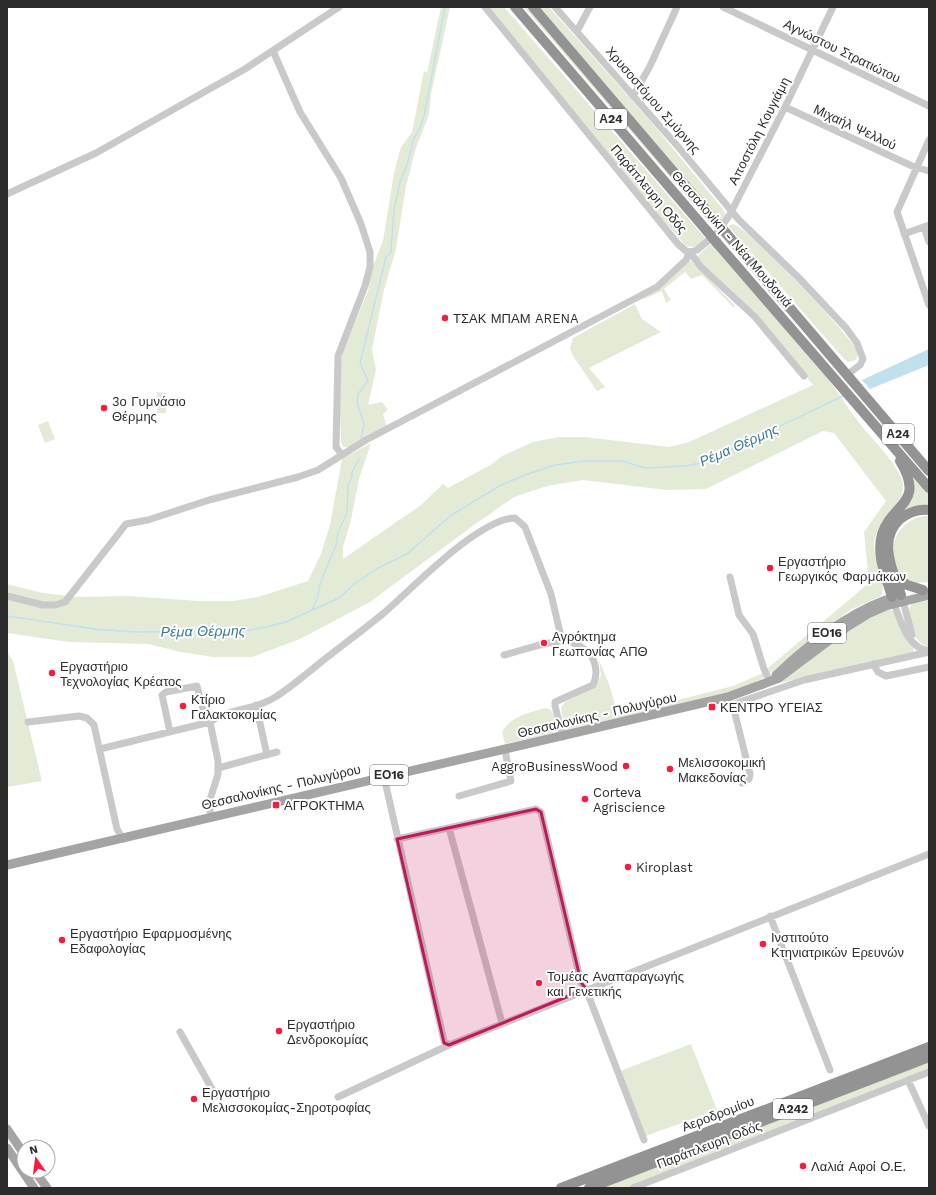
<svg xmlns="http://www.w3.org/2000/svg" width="936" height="1195" viewBox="0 0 936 1195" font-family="'Work Sans',sans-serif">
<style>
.green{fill:#e3ebd7}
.water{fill:#c1e0ed}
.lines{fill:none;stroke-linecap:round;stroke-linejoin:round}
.stream{stroke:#c1e0ed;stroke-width:1.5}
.minor{stroke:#c9c9c9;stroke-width:7}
.major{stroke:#a4a4a4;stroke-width:9}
.highway{stroke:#939393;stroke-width:10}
.highway-bridge{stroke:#939393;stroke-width:10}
.marked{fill:#c2185b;fill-opacity:0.2;stroke:#c2185b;stroke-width:3;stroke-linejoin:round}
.poi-dot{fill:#f41d3e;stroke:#fff;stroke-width:1.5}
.labels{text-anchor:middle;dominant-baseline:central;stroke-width:4;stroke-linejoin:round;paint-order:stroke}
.shield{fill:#fff;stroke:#6b6b6b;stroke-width:1}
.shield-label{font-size:12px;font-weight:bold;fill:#2c2c2c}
.street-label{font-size:13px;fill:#2c2c2c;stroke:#fff}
.poi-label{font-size:13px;fill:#2c2c2c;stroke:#fff;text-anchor:start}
.water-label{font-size:14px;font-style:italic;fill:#347693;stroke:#fff}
</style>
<rect width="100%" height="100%" fill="#fff"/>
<!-- green -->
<path class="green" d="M441,7H450L431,94L429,115L416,148L406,186L396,249L384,290L372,349L376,370L368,405L382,402L388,410L383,414L387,427L354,448L343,447L341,442L339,391L342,353L368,291L373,266L383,241L394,173L401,147L412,132L424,71L427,73Z
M491,7H504L706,239L695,247L686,246L648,203L489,10Z
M524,7H529L851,383L849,385Z
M538,7H549L652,123L722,208L726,215L723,222Z
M733,224C750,228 841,327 855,347L858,353L856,360L848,362L844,359L728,226Z
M711,243C749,287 790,330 826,376C838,392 849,410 861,425C873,440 901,468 903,484C905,506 876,519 874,543C873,559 888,582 881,596L850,610L770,673L768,668L869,583L864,532L886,501L834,433L823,431L706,489L667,490L583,480L547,486L514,497L474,525L370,602L300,639L252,657H213L181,652L148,644L69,642L7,633V599L40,607L72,597L126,596L199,601H233L258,597L308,581L321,554L330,525L342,459L371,443L359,479L351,520L343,547V559L421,505L443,484L448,488L492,464L502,456L533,442L559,437H584L669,447L689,442L813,385L758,317L699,261L697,257Z
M691,260L735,306L734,308L702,275L691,279L685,272L664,289L671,300L666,303L662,291L644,299L643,297L670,280Z
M635,304L642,319L661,332L589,368L605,387L597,391L573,356L570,348L573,338Z
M157,392L166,393V413H157Z
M48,421L55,439L45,443L38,425Z
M912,473L929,493V507L900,514L914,486Z
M929,516V582C923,582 915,584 910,582C877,568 893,515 929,516Z
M7,584L43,593L68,596C56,610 23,598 7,595Z
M929,598V647C913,644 904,616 912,603Z
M887,609L895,612L914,648L913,652L776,684L802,666L852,626Z
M7,652L13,661L42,781L7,787Z
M599,660L609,684L618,715L733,686L763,673L765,677L735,692L567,731L564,728L561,707L565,702L595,688L601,675Z
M545,708L550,709C555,716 557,722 556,730L552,733L505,744L502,732C511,716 528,713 545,708Z
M691,1044L717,1110L646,1136L620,1071Z
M929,1060V1069L626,1188H599Z"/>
<!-- water -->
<path class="water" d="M929,349V365L870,389L862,380Z"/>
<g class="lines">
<!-- stream -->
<path class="stream" d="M361,440L364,424L357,402L358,394L368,381L360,363L386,257L391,253V249L394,210L400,182L407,165L414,138L420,128L424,116L445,7
M312,610L318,596L320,584L336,545L338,532L347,513L348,485L352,478V472L359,459
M7,616L95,629L134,632L245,631L266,627L286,622L339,598L357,582L378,568L407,554L450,516L501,485L525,475L555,465L585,461H622L645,468L686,466L705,462L843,396"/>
<!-- minor -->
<path class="minor" d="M485,7L678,244L686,251L690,252L701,267L755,317L804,376
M555,7L680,149L739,220L798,277L846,328L857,343L863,359L860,365L852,371
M723,7L929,106
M577,31L590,7
M273,51L300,112L341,178L361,224L370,252V267L365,286L338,356L336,447L342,455
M633,96L650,66L677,7
M785,107L912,166L929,171
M929,140L897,212L929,305
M7,194L96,153L245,69L339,7
M924,227L929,242
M904,234L929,225
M690,252L697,250L717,233L729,216L785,107L833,7
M730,577L739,615L753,634L764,669L770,681
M7,596L43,605H55L65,602L126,524L148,520L209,500L298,477L318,470L366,440L657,287L686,260L690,252
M903,601L912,635
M894,604C901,621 907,648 929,651
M504,655C520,651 545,642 562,641C572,640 588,649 593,659C597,669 597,676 593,685L555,702V706L563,737
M873,664L878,672L886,676L929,667
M256,705L267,755
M28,722L79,716L87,718L94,725L117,829L123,839
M170,732L162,695L166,692L197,686L205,717L210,722L218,761V774L209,803L211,817
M100,749L210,722C230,708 257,710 277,696C295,684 312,669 330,655C348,641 367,627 385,612C413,588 478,519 515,518L525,527L551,594L562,641
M218,768L277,752
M384,777L444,1041L449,1045L929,854
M742,783L749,779L750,774L734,710L737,703L804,680L929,652
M459,796L511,781L505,750
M449,828L502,1023
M397,839L536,809L541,812L581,982L586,989L644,1140
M770,916L830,1070
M180,1032L216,1096
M908,1080L929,1126
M338,1097L449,1045
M633,1188L929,1072"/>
<!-- major -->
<path class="major" d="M776,675C810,643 853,608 898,596
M7,865L728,697L779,678L847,627L868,614L886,606L929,595
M7,1129L24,1154
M7,1148L34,1188
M35,1171L47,1188"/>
<!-- highway -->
<path class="highway" d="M515,7L707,231
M533,7L718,224
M726,233L929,471
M717,243L929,488
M895,576L907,585L923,590
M901,595C893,571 877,540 900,519C909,512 918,509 929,510
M892,597C886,577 876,555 882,534C892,503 926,504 900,461
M561,1188L929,1047
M589,1188L929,1057"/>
<!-- highway-bridge -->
<path class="highway-bridge" d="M718,224L726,233
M707,231L717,243"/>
</g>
<!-- marked area -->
<path class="marked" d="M536,809L541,812L581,982L586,989L449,1045L444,1043L397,839Z"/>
<!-- markers -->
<g class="poi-dot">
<circle cx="445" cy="318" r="4"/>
<circle cx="104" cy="408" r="4"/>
<circle cx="770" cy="568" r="4"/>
<circle cx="544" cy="643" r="4"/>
<circle cx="52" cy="673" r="4"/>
<circle cx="183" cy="706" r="4"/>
<rect x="708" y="703" width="8" height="8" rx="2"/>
<circle cx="626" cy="766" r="4"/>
<circle cx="670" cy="769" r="4"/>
<circle cx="585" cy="799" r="4"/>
<rect x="272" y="801" width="8" height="8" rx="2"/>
<circle cx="628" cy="867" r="4"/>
<circle cx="62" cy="940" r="4"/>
<circle cx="763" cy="944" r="4"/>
<circle cx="539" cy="983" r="4"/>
<circle cx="279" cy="1031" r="4"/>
<circle cx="194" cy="1099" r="4"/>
<circle cx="803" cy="1166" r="4"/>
</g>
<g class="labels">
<!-- shield labels -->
<g class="shield">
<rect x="595" y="109" width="32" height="20" rx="3"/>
<rect x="882" y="424" width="32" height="20" rx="3"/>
<rect x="808" y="623" width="38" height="20" rx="3"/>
<rect x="370" y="765" width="38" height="20" rx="3"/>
<rect x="773" y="1099" width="40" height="20" rx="3"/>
</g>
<g class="shield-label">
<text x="611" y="119">Α24</text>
<text x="898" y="434">Α24</text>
<text x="827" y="633">ΕΟ16</text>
<text x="389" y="775">ΕΟ16</text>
<text x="793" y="1109">Α242</text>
</g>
<!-- street labels -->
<g class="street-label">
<text transform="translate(842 51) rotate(26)">Αγνώστου Στρατιώτου</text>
<text transform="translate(653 100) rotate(49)">Χρυσοστόμου Σμύρνης</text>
<text transform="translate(855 127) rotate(25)">Μιχαήλ Ψελλού</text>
<text transform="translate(759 131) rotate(-63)">Αποστόλη Κουγιάμη</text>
<text transform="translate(649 189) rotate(50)">Παράπλευρη Οδός</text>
<text transform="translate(732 239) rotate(49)">Θεσσαλονίκη - Νέα Μουδανιά</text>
<text transform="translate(597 715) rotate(-13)">Θεσσαλονίκης - Πολυγύρου</text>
<text transform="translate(281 787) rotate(-13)">Θεσσαλονίκης - Πολυγύρου</text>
<text transform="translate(718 1114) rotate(-21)">Αεροδρομίου</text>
<text transform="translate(709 1145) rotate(-21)">Παράπλευρη Οδός</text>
</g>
<!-- poi labels -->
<g class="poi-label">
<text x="453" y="318">ΤΣΑΚ ΜΠΑΜ ARENA</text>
<text x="112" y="401">3ο Γυμνάσιο<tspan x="112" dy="15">Θέρμης</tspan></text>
<text x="778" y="561">Εργαστήριο<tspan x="778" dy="15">Γεωργικός Φαρμάκων</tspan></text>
<text x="552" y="636">Αγρόκτημα<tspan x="552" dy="15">Γεωπονίας ΑΠΘ</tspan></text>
<text x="60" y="666">Εργαστήριο<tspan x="60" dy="15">Τεχνολογίας Κρέατος</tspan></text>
<text x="191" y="699">Κτίριο<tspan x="191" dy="15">Γαλακτοκομίας</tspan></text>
<text x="720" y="707">ΚΕΝΤΡΟ ΥΓΕΙΑΣ</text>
<text x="678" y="762">Μελισσοκομική<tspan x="678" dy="15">Μακεδονίας</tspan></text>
<text x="618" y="766" text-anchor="end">AggroBusinessWood</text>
<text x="593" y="792">Corteva<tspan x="593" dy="15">Agriscience</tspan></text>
<text x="284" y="805">ΑΓΡΟΚΤΗΜΑ</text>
<text x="636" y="867">Kiroplast</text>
<text x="70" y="933">Εργαστήριο Εφαρμοσμένης<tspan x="70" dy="15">Εδαφολογίας</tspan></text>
<text x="771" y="937">Ινστιτούτο<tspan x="771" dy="15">Κτηνιατρικών Ερευνών</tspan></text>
<text x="547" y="976">Τομέας Αναπαραγωγής<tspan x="547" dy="15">και Γενετικής</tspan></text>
<text x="287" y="1024">Εργαστήριο<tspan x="287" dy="15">Δενδροκομίας</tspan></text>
<text x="202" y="1092">Εργαστήριο<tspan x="202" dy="15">Μελισσοκομίας-Σηροτροφίας</tspan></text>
<text x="811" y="1166">Λαλιά Αφοί Ο.Ε.</text>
</g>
<!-- water labels -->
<g class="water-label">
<text transform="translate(739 445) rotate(-24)">Ρέμα Θέρμης</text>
<text transform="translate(203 631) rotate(-1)">Ρέμα Θέρμης</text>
</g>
</g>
<!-- border -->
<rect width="936" height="1195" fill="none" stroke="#2c2c2c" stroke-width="16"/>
<!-- north arrow -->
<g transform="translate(36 1159) rotate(346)"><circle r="19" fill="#ffffff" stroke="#ababab"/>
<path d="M0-3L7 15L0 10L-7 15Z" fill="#f41d3e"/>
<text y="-6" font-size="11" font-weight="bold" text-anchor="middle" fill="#2c2c2c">N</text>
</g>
</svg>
